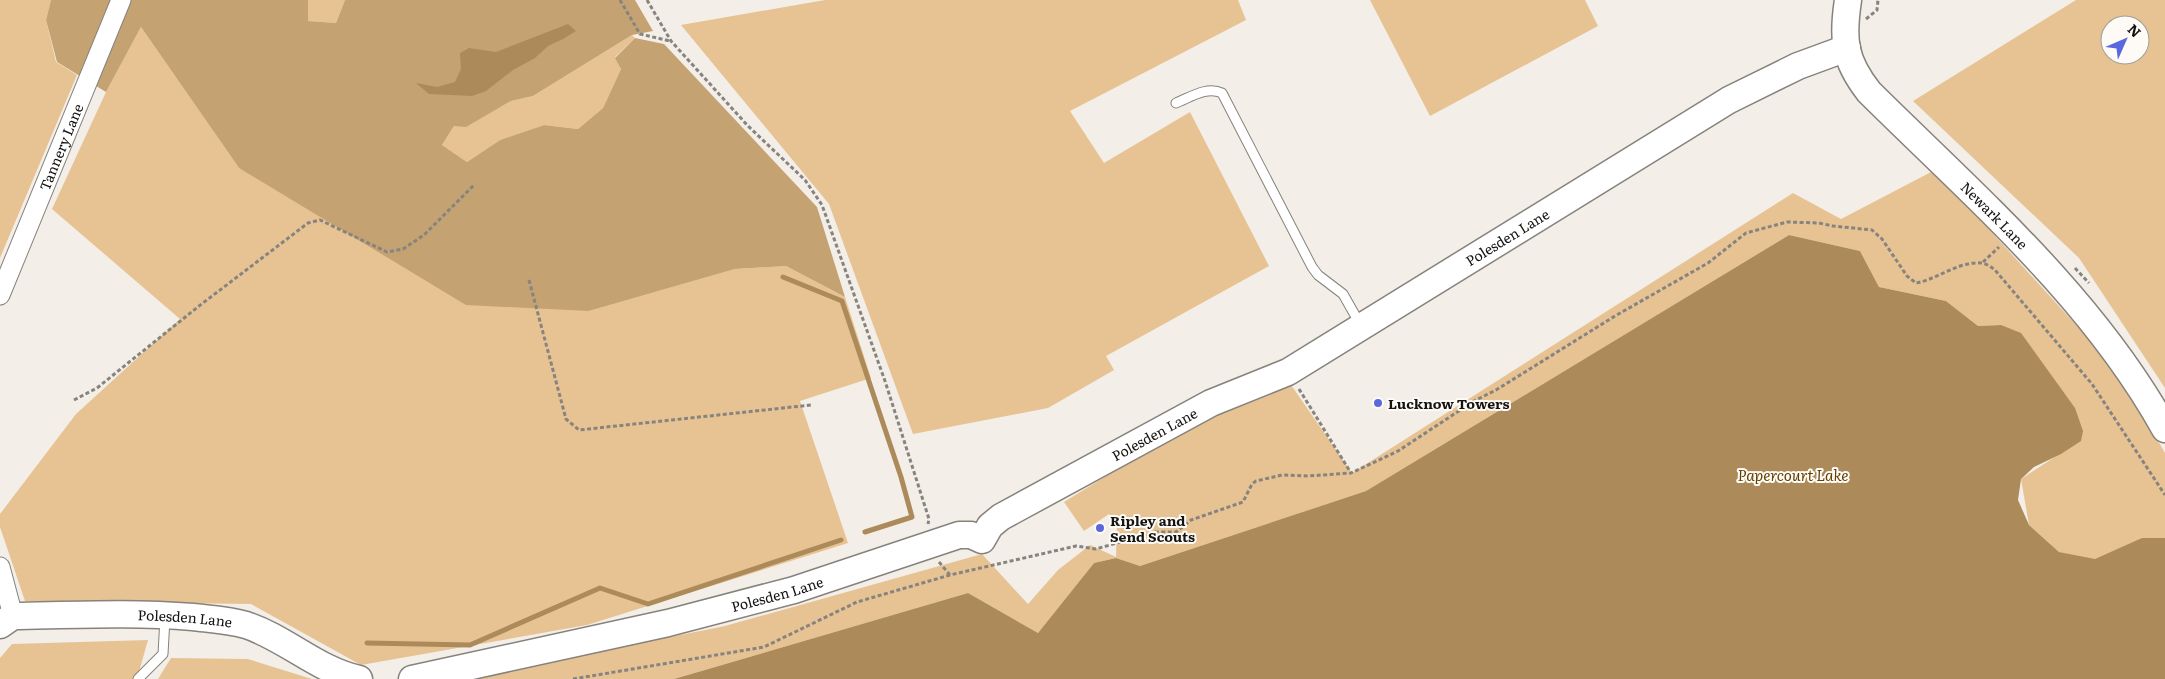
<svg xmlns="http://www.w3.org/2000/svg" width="2165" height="679" viewBox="0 0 2165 679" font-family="Literata,serif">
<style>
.green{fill:#e7c393;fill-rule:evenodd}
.forest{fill:#c5a271}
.water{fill:#ac8a5a}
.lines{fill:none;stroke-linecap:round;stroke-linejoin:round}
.stream{stroke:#ac8a5a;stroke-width:5}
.lane-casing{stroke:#86827c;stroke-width:11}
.street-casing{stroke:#86827c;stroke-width:21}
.secondary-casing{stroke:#86827c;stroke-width:29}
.path{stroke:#87847f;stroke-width:3;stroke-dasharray:4 2.5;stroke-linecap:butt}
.lane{stroke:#fff;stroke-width:9}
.street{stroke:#fff;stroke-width:19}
.secondary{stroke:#fff;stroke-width:26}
.poi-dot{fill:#5968df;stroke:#fefbf7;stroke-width:2}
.labels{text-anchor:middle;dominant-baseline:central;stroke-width:4;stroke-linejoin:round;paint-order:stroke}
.street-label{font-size:14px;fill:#141311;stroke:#fefbf7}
.poi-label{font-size:14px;font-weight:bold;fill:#141311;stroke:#fefbf7;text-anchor:start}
.water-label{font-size:15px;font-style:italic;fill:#623f00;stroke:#fefbf7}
</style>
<rect width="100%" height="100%" fill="#f3eee7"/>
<!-- green -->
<path class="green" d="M0,0H51L46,20L56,62L77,75L0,258Z
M308,0H345L336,23L307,21Z
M825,0H1238L1246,20L1070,111L1104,163L1190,112L1269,266L1106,356L1114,370L1048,408L913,434L829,204L681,25Z
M1370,0H1585L1598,26L1430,116Z
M2076,0H2165V388L2079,258L1913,101ZM2110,25H2140V55H2110Z
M141,27L239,168L589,311L735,269L786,266L845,297L871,378L800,401L848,543L587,625L361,665L251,604L25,601L0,527V514L76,414L180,319L52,209L106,92Z
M632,35L635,38L615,57L621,69L603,108L578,129L544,125L500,140L467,162L442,145L454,126H466L511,101L533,96Z
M1935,170L2117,370L2165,453V538L2095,560L2059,552L2029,525L2021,479L2081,440L2001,325L1978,326L1946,301L1879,287L1860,251L1789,235L1366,491L1140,566L1116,558L1094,563L1038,633L968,593L674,679H460L725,626L982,554L1028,604L1058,570L1090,545L1116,557L1117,525L1109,514L1084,531L1064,502L1165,440L1289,382L1352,473L1793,193L1841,219Z
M148,640L137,679H0V658L12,644Z
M171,658L248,659L312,679H158Z"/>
<!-- forest -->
<path class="forest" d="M51,0H308V21L336,23L345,0H635L653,31L632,35L533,96L511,101L466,127L454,126L442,145L467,162L500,140L544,125L578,129L603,108L621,69L615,58L635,38L664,44L817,207L845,297L786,266L735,269L589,311L466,305L239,168L141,27L106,92L57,62L46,20Z"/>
<!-- water -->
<path class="water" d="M568,24L576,31L563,39L548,46L535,58L513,70L486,91L472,96L429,94L416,83L437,87L455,82L461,69L460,53L469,48L496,52Z
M1789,235L1860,251L1879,287L1946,301L1978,326L2001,325L2021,333L2075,408L2083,431L2081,441L2061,454L2034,467L2021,479L2018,500L2029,525L2059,552L2095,559L2142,538H2165V679H674L968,593L1038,633L1094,563L1116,558L1140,566L1366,491Z"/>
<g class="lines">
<!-- stream -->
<path class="stream" d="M783,277L842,301L901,477L912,517L865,532
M367,643L470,645L600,588L648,604L841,540"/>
<defs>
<path id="lane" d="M1176,103C1191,97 1207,86 1222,93L1312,267L1318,275L1343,294L1360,324
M138,679L163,654L165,618"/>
<g id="street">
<path id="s1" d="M0,295L121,0"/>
<path d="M0,567L13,616"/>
</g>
<g id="secondary">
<path id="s2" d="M1848,0C1842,40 1844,60 1869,92C1975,197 2092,297 2165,429"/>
<path id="s3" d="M0,625L13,616C73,615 133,612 193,617C210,619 229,620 246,625C286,638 317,670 359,679"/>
<path id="s4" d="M412,679L668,623L794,590L959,535H971L982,540L990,526L1001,517L1211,403L1288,372L1729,100L1798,66L1847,48"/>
</g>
</defs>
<!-- lane casing -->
<use href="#lane" class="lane-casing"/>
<!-- street casing -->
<use href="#street" class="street-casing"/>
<!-- secondary casing -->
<use href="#secondary" class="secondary-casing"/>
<!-- path -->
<path class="path" d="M620,0L640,34L670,41
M647,0L671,41L748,126L805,180L822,205L885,381L929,519L928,524
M1866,19L1877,10L1878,0
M1983,262L1999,247
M2075,268L2089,283
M529,280L566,419L579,430L811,405
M1299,389L1351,473
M74,400L97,388L199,306L308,223L320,220L387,252L403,249L424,235L475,184
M939,562L950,575
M573,679L764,647L857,602L950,575L1076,546L1096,549L1155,532H1176L1191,520L1243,502L1252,484L1256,481L1282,475L1308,476L1351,473L1398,451L1474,401L1496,390L1615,316L1708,263L1746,233L1787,222L1819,223L1833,226L1872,230L1882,239L1907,276L1916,283C1938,279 1959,261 1981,263C1986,263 1991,267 1995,270L2092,384L2165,495"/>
<!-- lane -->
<use href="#lane" class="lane"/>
<!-- street -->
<use href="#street" class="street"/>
<!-- secondary -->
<use href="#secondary" class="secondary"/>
</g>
<!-- markers -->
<g class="poi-dot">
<circle cx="1378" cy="403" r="5"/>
<circle cx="1100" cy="528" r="5"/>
</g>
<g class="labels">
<!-- street labels -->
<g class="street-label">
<text stroke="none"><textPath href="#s1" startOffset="160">Tannery Lane</textPath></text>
<text stroke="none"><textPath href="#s2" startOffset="274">Newark Lane</textPath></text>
<text stroke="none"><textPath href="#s4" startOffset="1200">Polesden Lane</textPath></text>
<text stroke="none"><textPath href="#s4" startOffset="795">Polesden Lane</textPath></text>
<text stroke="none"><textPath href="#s4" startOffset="375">Polesden Lane</textPath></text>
<text stroke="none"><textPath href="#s3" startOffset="188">Polesden Lane</textPath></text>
</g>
<!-- poi labels -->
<g class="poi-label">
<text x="1388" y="403">Lucknow Towers</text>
<text x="1110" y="520">Ripley and<tspan x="1110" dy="16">Send Scouts</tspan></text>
</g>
<!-- water labels -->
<g class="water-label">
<text x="1793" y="474">Papercourt Lake</text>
</g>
</g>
<!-- north arrow -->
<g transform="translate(2125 40) rotate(45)"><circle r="24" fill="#fefbf7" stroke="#a09e9b"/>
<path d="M0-4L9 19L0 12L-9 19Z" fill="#5968df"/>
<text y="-8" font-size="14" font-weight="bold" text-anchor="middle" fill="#141311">N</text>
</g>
</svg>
